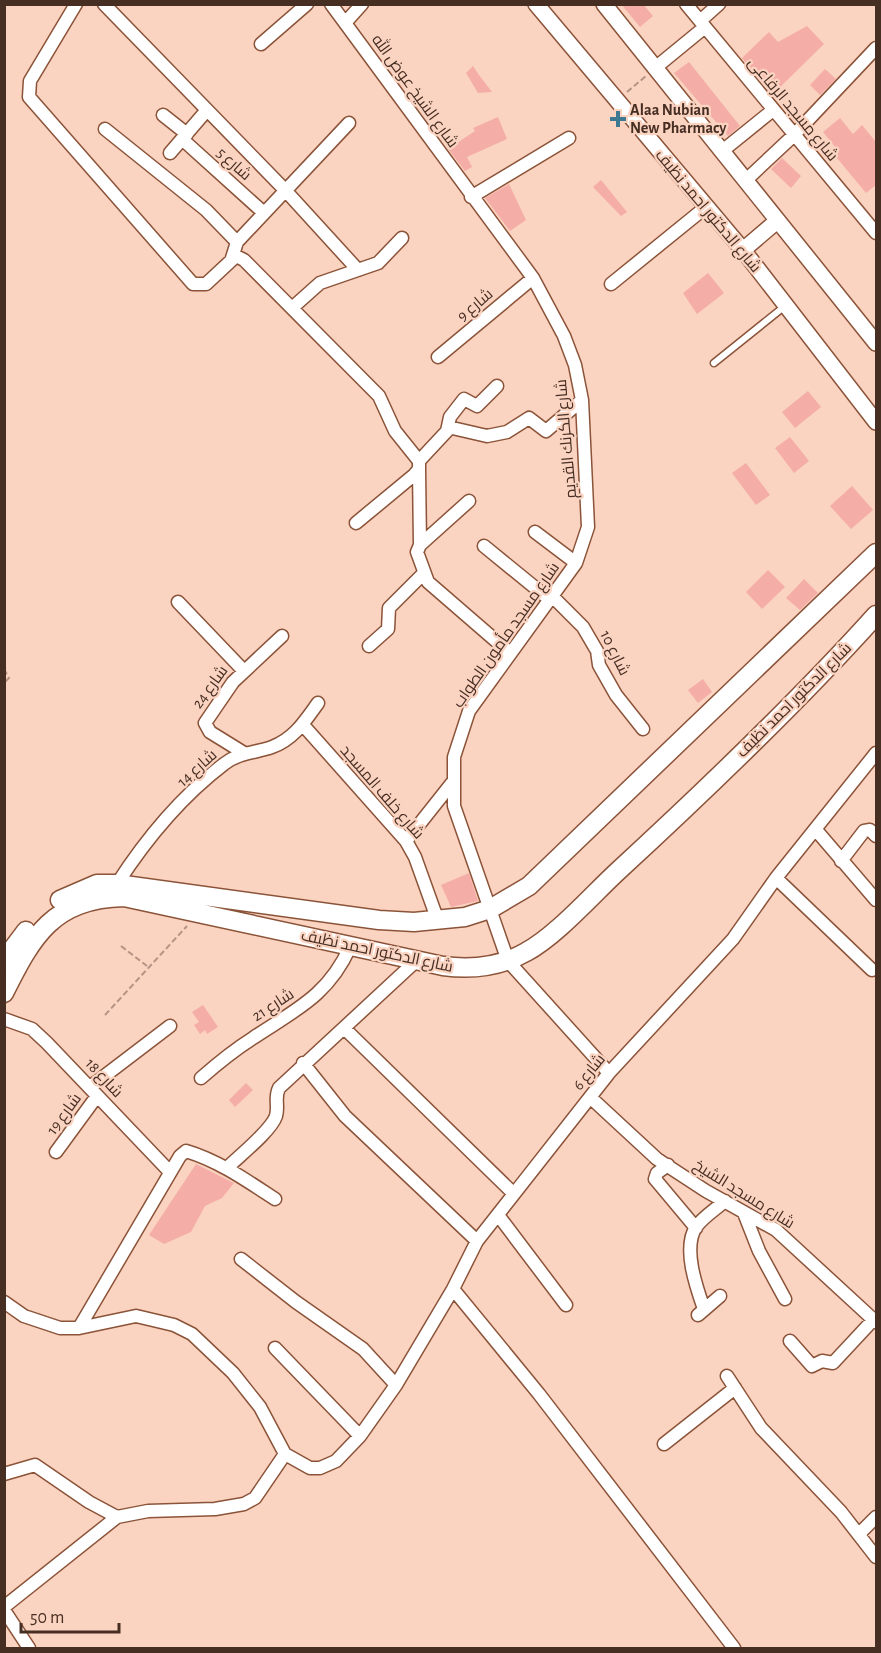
<svg xmlns="http://www.w3.org/2000/svg" width="881" height="1653" viewBox="0 0 881 1653" font-family="'Alegreya Sans',Cairo,sans-serif">
<style>
.building{fill:#f5aea7}
.lines{fill:none;stroke-linecap:round;stroke-linejoin:round}
.service-casing{stroke:#8b5338;stroke-width:9}
.minor-casing{stroke:#8b5338;stroke-width:15}
.tertiary-casing{stroke:#8b5338;stroke-width:18}
.secondary-casing{stroke:#8b5338;stroke-width:21}
.path{stroke:#b69485;stroke-width:2;stroke-dasharray:6 3;stroke-linecap:butt}
.service{stroke:#fff;stroke-width:6}
.minor{stroke:#fff;stroke-width:12}
.tertiary{stroke:#fff;stroke-width:15}
.secondary{stroke:#fff;stroke-width:18}
.poi-dot{fill:#3d7990;stroke:#fad3c1;stroke-width:2}
.labels{text-anchor:middle;dominant-baseline:central;stroke-width:4.5;stroke-linejoin:round;paint-order:stroke}
.street-label{font-size:16px;fill:#472e23;stroke:#fad3c1}
.poi-label{font-size:16px;font-weight:bold;fill:#472e23;stroke:#fad3c1;text-anchor:start}
</style>
<rect width="100%" height="100%" fill="#fad3c1"/>
<!-- building -->
<path class="building" d="M621,4H643L653,16L640,27Z
M807,26L824,44L772,95L742,58L769,32L778,42Z
M689,62L740,126L728,136L674,73Z
M473,66L479,75L492,92L478,93L466,73Z
M825,69L836,79L820,95L810,85Z
M498,117L507,139L467,157L472,167L465,171L448,149L475,131L473,128Z
M840,118L853,134L862,125L876,142V185L866,193L832,152L836,148L823,132Z
M782,158L801,176L791,188L771,169Z
M601,180L627,212L621,216L593,187Z
M509,184L526,220L510,231L485,198Z
M708,273L724,293L697,314L683,293Z
M808,391L821,407L795,428L782,412Z
M790,437L809,461L794,473L775,448Z
M746,463L770,495L756,505L732,473Z
M852,486L873,510L851,529L830,506Z
M768,570L785,587L762,609L746,592Z
M804,579L818,593L800,610L786,598Z
M703,679L712,692L698,703L688,690Z
M469,873L478,901L451,907L441,885Z
M203,1005L218,1027L207,1034L205,1030L200,1034L194,1025L199,1022L192,1012Z
M246,1083L253,1090L235,1107L229,1100Z
M196,1164L234,1183L222,1198L205,1206L191,1232L164,1244L149,1235Z"/>
<g class="lines">
<defs>
<path id="service" d="M714,363L785,306"/>
<path id="minor" d="M76,4L30,81L29,97L193,284H206L236,256L244,260L379,396L395,431L419,461V469L414,475L356,523
M104,4L285,190L358,270
M331,4L533,278L564,336L575,365L582,400L588,527L576,563L469,711L454,757V806L508,961L609,1073
M686,4L876,233
M700,21L719,4
M345,23L362,4
M261,44L307,4
M655,68L705,27
M163,115L187,134
M105,129L206,210L237,242
M182,139L264,213
M721,152L773,110
M170,153L207,110
M745,181L793,136L876,48
M471,197L569,138
M232,258L237,242L349,123
M611,284L706,207
M292,308L320,283L378,263L402,238
M438,357L533,278
M448,427L487,436L507,432L529,418L546,431L582,400
M419,461L447,431L450,417L464,399L477,406L497,386
M419,469L420,545
M469,501L420,545L417,552L428,582L510,653
M535,532L576,563
M484,546L549,599
M552,596L583,627L597,651L599,665L616,695L643,729
M178,602L243,670
M369,646L388,629L389,608L424,573
M303,725L406,841L415,857L438,921
M244,753L210,732L205,723L233,682L282,636
M816,830L876,900
M406,841L452,783
M841,861L864,831L870,830L876,836
M776,878L872,970
M117,884C146,839 182,796 224,764C239,752 256,753 272,747C294,739 305,721 318,703
M4,1019L32,1029L47,1043L170,1172
M344,1028L514,1194
M303,1063L345,1116L477,1241
M201,1078C218,1063 234,1050 253,1038C295,1010 328,996 350,947
M90,1087L170,1026
M590,1097L657,1159L706,1191L776,1230L876,1322
M56,1152L97,1096
M668,1165L657,1173L655,1179L696,1228
M227,1168C239,1156 271,1131 276,1116C279,1106 274,1098 279,1088L416,961
M744,1213L759,1251L785,1299
M498,1215L566,1305
M241,1259L296,1302L363,1349L396,1385
M453,1289L539,1394L734,1648
M4,1302L24,1316L60,1328H79L136,1316L174,1325L192,1334L233,1373L260,1407L285,1454L310,1468H320L336,1461L360,1436L396,1385L453,1289L477,1241L609,1073L733,939L776,878L876,753
M704,1309C697,1289 682,1248 696,1227C703,1217 716,1209 725,1201
M698,1315L720,1296
M79,1328L180,1156L186,1151C219,1161 246,1180 275,1199
M790,1341L812,1366L822,1361L833,1363L874,1319
M275,1348L360,1436
M727,1376L761,1428L841,1512L876,1557
M664,1444L735,1388
M4,1474L35,1465L89,1502L117,1517L148,1511L215,1509L244,1504L255,1498L285,1454
M859,1534L876,1517
M4,1607L117,1517
M4,1610L29,1648"/>
<path id="tertiary" d="M536,4L743,250L876,422
M604,4L876,343
M743,250L777,221"/>
<path id="secondary" d="M60,900L97,884H117L379,920L414,922L465,917L490,909L529,886L876,553
M4,960L26,931
M4,993C33,935 53,899 124,897L443,966C472,970 500,967 526,952C556,936 592,895 618,871C707,789 796,704 876,615"/>
</defs>
<!-- service casing -->
<use href="#service" class="service-casing"/>
<!-- minor casing -->
<use href="#minor" class="minor-casing"/>
<!-- tertiary casing -->
<use href="#tertiary" class="tertiary-casing"/>
<!-- secondary casing -->
<use href="#secondary" class="secondary-casing"/>
<!-- path -->
<path class="path" d="M627,92L646,76
M4,669L9,678L4,683
M121,946L147,966
M105,1015L187,926"/>
<!-- service -->
<use href="#service" class="service"/>
<!-- minor -->
<use href="#minor" class="minor"/>
<!-- tertiary -->
<use href="#tertiary" class="tertiary"/>
<!-- secondary -->
<use href="#secondary" class="secondary"/>
</g>
<!-- markers -->
<path class="poi-dot" d="M615 110h6v6h6v6h-6v6h-6v-6h-6v-6h6z"/>
<g class="labels">
<!-- street labels -->
<g class="street-label">
<text transform="translate(415 91) rotate(54)">شارع الشيخ عوض الله</text>
<text transform="translate(793 109) rotate(50)">شارع مسجد الرفاعى</text>
<text transform="translate(234 164) rotate(42)">شارع 5</text>
<text transform="translate(708 211) rotate(50)">شارع الدكتور احمد نظيف</text>
<text transform="translate(475 305) rotate(-40)">شارع 9</text>
<text transform="translate(566 439) rotate(-95)">شارع الكرنك القديم</text>
<text transform="translate(506 635) rotate(-55)">شارع مسجد مأمون الطواب</text>
<text transform="translate(615 653) rotate(64)">شارع 10</text>
<text transform="translate(210 687) rotate(-54)">شارع 24</text>
<text transform="translate(794 700) rotate(-45)">شارع الدكتور احمد نظيف</text>
<text transform="translate(197 768) rotate(-42)">شارع 14</text>
<text transform="translate(382 792) rotate(49)">شارع خلف المسجد</text>
<text transform="translate(377 951) rotate(12)">شارع الدكتور احمد نظيف</text>
<text transform="translate(273 1005) rotate(-33)">شارع 21</text>
<text transform="translate(589 1072) rotate(-51)">شارع 6</text>
<text transform="translate(104 1078) rotate(47)">شارع 18</text>
<text transform="translate(64 1114) rotate(-54)">شارع 19</text>
<text transform="translate(744 1194) rotate(32)">شارع مسجد الشيخ</text>
</g>
<!-- poi labels -->
<g class="poi-label">
<text x="630" y="110">Alaa Nubian<tspan x="630" dy="18">New Pharmacy</tspan></text>
</g>
</g>
<!-- border -->
<rect width="881" height="1653" fill="none" stroke="#472e23" stroke-width="12"/>
<!-- scale -->
<path d="M21 1623v9h98v-9" fill="none" stroke="#472e23" stroke-width="3"/>
<text x="30" y="1623" font-size="18" fill="#472e23" stroke="#fad3c1" stroke-width="4.5" paint-order="stroke">50 m</text>
</svg>
